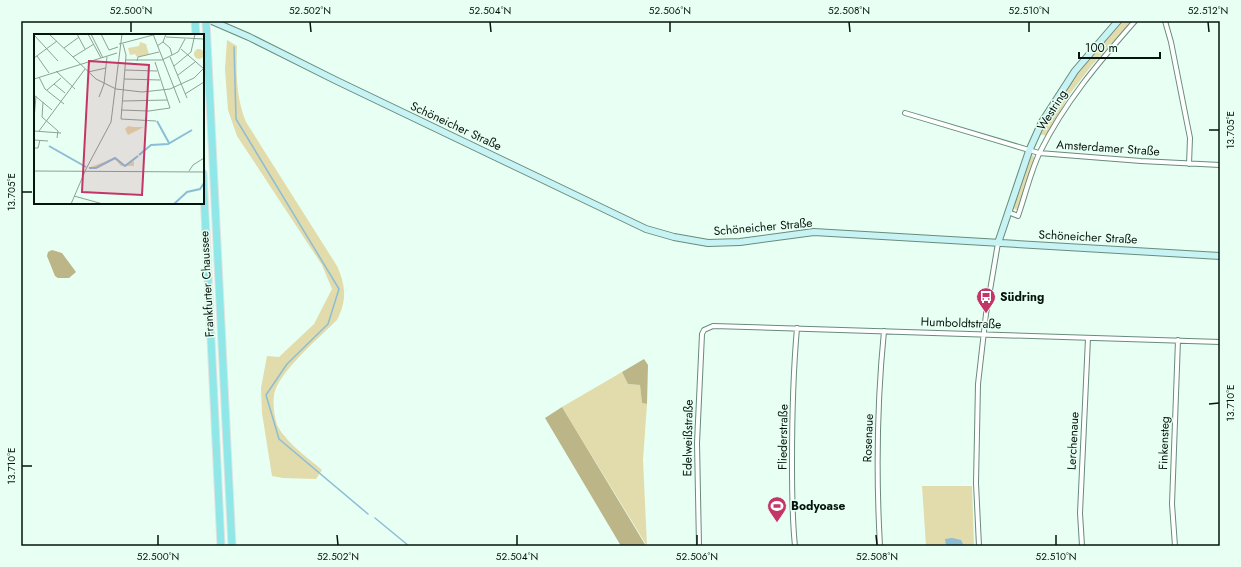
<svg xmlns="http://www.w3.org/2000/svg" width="1241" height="567" viewBox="0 0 1241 567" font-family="Jost,sans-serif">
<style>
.green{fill:#e2dbac}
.forest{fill:#bcb587}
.water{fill:#8bbed5}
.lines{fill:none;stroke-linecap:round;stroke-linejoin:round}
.stream{stroke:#8bbed5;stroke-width:1.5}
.street-casing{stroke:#688c7b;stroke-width:6}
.secondary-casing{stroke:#688c7b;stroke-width:8}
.primary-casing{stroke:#e1e3e2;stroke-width:9}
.street{stroke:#fff;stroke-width:4}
.secondary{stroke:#c7f3f4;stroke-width:6}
.primary{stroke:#8fe7e8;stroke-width:7}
.ticks{fill:none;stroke:#06140e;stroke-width:1.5}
.labels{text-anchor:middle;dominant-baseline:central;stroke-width:3;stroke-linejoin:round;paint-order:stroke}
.street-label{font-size:12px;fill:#06140e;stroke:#e8fff3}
.poi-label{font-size:12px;font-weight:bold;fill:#06140e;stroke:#e8fff3;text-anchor:start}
.inset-river{fill:none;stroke:#8bbed5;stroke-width:2}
.inset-road{fill:none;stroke:#8ea197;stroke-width:1}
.view{fill:#c33667;fill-opacity:0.15;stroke:#c33667;stroke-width:2}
.inset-edge{fill:none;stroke:#06140e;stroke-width:2}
.neatline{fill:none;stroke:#06140e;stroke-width:1.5}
.ticks-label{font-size:10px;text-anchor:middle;fill:#06140e}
</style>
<rect width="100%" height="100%" fill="#e8fff3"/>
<!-- green -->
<path class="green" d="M1122,21H1132L1092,65L1069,95L1047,136L1039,134L1067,85L1089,58Z
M227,40L237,46C236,73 236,97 246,122L337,266C346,286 347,300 337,320C319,338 283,368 275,391C272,399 274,419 278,427C288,444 307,457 322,470L316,479L283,478L272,476L262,413L261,388L267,356L279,357L314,324L332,289L322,265L237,136L228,110L225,69Z
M1031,154L1035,158L1017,210L1011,207Z
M622,372L628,384L640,385L642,403L647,404L643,460L647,546L562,407Z
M922,486H972L974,546H964V545L926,546Z"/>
<!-- forest -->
<path class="forest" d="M52,250L62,253L76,272L69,278H58L55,276L47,256L48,252Z
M644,359L648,365L647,404L642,403L640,385L628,384L622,372Z
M562,407L646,546H621L545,418Z"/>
<!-- water -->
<path class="water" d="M952,538L961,540L964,546H944L946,545L945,539Z"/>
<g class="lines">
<!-- stream -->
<path class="stream" d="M234,47L236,119L339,289L328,324L287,364L266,395L279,439L368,514
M375,518L409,546"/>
<defs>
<path id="street" d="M1165,21L1171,42L1190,138L1189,164
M905,113L1039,153L1141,161L1220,165
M1008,212L1018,216C1025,196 1031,170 1040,152C1064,103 1099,62 1135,21
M699,546L697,443L702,334L704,330L713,326L1220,342
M795,546C792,518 792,491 792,463C792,418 793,373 797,328
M880,546C876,475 877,402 884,331
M979,546L976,483L978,384L986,314L998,243
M1082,546L1080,513L1088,338
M1175,546L1172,504L1178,340"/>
<path id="secondary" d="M212,21L249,37L335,80L646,229L674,237L708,243L740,242L814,232L1220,256
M998,243L1029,151L1042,122L1075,71L1118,21"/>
<path id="primary" d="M195,21L196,35
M206,21L232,546
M203,173L221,546"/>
</defs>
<!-- street casing -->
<use href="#street" class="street-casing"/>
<!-- secondary casing -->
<use href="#secondary" class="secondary-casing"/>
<!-- primary casing -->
<use href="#primary" class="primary-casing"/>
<!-- street -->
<use href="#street" class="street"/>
<!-- secondary -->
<use href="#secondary" class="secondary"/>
<!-- primary -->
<use href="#primary" class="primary"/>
</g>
<!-- ticks -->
<path class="ticks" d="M131,22V32M310,22L311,32M490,22L491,32M670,22V32M849,22L850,32M1029,22V32M1208,22L1209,32M1209,130H1219M22,192H32M1209,404L1219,403M22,466H32M158,535V545M337,535L338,545M517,535V545M697,535V545M876,535L877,545M1056,535V545"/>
<!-- icons -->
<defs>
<symbol id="bus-pin" viewBox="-11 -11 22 30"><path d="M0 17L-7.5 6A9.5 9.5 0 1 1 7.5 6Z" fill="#c33667" stroke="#e8fff3"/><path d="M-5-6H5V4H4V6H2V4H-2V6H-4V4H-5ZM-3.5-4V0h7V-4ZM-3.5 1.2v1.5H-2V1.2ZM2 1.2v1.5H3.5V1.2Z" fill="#fff"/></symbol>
<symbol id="stadium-pin" viewBox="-11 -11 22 30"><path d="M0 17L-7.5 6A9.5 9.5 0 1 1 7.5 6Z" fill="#c33667" stroke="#e8fff3"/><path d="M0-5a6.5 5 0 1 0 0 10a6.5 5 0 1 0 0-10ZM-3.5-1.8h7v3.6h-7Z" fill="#fff"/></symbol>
</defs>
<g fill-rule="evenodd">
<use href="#bus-pin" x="975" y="286" width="22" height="30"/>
<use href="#stadium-pin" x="766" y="495" width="22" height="30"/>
</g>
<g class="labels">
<!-- street labels -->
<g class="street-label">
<text transform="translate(1052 110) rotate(-58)">Westring</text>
<text transform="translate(456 126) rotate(25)">Schöneicher Straße</text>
<text transform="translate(1108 148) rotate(4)">Amsterdamer Straße</text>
<text transform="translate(763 227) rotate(-5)">Schöneicher Straße</text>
<text transform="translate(1088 237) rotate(3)">Schöneicher Straße</text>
<text transform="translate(207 284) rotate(-93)">Frankfurter Chaussee</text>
<text transform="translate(961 323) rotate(2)">Humboldtstraße</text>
<text transform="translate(783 437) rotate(-89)">Fliederstraße</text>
<text transform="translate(688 438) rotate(-89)">Edelweißstraße</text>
<text transform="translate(868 438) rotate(-88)">Rosenaue</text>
<text transform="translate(1073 441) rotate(-87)">Lerchenaue</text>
<text transform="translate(1164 443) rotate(-88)">Finkensteg</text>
</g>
<!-- poi labels -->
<g class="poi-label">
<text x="1000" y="297">Südring</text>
<text x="791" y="506">Bodyoase</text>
</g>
</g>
<!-- overview -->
<g transform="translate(34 34)">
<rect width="170" height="170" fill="#e8fff3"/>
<path d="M106,8L112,10L115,20L103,23L101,20L96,21L94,14L105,12ZM160 20a5 5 0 1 1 10 0a5 5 0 1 1-10 0ZM94,92L100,93H110L94,101L91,95ZM80,124L91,131L100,127V132H87L81,125L64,134H54Z" fill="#e2dbac"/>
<path class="inset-river" d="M123,87L135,109M15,112L52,133M105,121L117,111L134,110L158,96M55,134H62L81,124L91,132L104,122M140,170L153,158L166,155L170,149"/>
<path class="inset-road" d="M15,0L62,45L82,55L108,58L136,55L160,44L170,34M43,0L51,15M54,0L67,24M57,0L69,24M67,0L75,16L84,13M119,0L146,69M0,1L24,27M132,3L170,5M129,8L136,14L138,21M85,10L123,0M89,10L92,21L87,85L122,87M123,12L129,8L132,0M30,14L45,3M147,15L170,35M3,22L15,39M39,23L60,10M136,23L153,64M0,24L23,7M91,26H128L144,18L151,5M103,27L104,23L125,18M140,32L157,18L161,0M91,36L123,37M22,37L41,55M54,38L72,34M144,41L161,28M5,43L11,55L30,70M0,45L83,19M90,45L126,46M20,50L31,59M13,56L27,44M151,60L170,48M0,61L18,76M65,63L70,50L73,23M89,67L133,66M9,68L8,83L24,97L23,104M87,76L115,77L136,74L121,28M0,85L2,62M0,97L27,99M5,97L51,35M0,106L14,107M0,114H4L6,106M0,137L170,138M155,137L159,131L170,124M40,162L69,170M37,170L52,135L77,88L88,0"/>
<path class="view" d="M55,27L115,31L108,161L48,158Z"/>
<rect width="170" height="170" class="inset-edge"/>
</g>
<!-- border -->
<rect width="1241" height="567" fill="none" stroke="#e8fff3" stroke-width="44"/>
<!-- scale -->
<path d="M1079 52v6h81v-6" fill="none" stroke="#06140e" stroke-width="2"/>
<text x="1085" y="52" font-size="12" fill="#06140e" stroke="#e8fff3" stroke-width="3" paint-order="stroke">100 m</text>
<rect x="22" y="22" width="1197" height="523" class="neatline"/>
<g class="ticks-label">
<text x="131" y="14">52.500°N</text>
<text x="310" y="14">52.502°N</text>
<text x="490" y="14">52.504°N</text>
<text x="670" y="14">52.506°N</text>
<text x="849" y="14">52.508°N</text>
<text x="1029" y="14">52.510°N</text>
<text x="1208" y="14">52.512°N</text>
<text transform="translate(1230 130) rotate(-90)" y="4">13.705°E</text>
<text transform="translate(11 192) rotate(-90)" y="4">13.705°E</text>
<text transform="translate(1230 403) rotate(-90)" y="4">13.710°E</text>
<text transform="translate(11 466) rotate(-90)" y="4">13.710°E</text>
<text x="158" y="560">52.500°N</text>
<text x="338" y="560">52.502°N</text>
<text x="517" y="560">52.504°N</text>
<text x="697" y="560">52.506°N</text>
<text x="877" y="560">52.508°N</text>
<text x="1056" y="560">52.510°N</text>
</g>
</svg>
